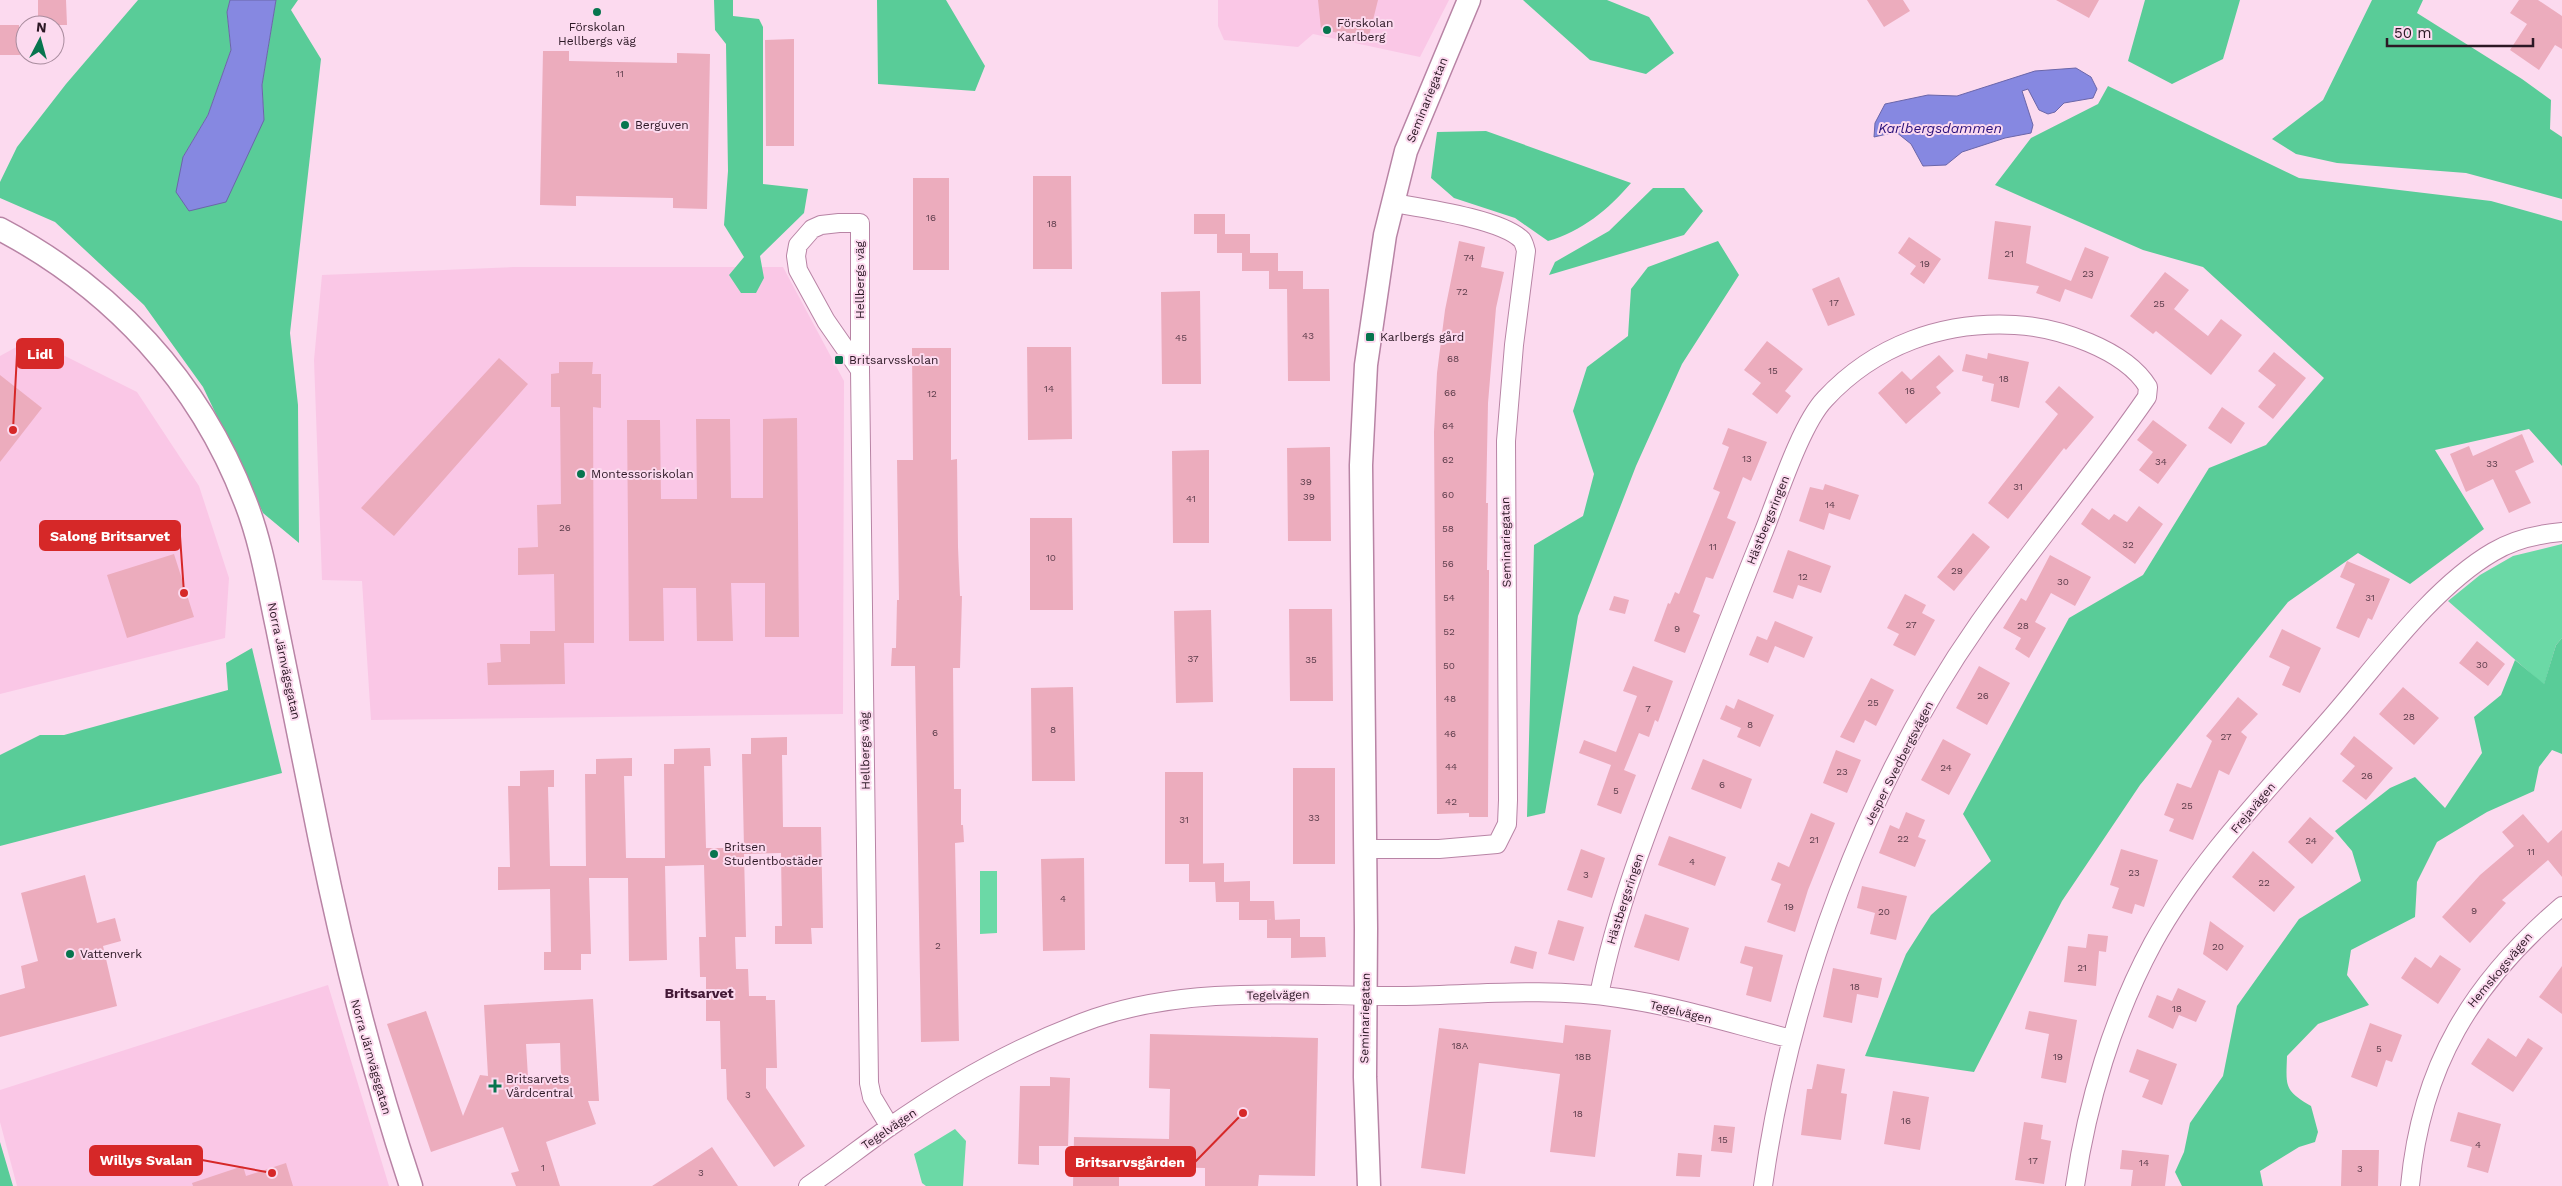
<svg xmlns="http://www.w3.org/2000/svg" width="2562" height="1186" viewBox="0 0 2562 1186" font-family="'Work Sans',sans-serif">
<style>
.built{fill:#fac7e6}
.green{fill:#6bd9a6}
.forest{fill:#59cc98}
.water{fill:#8688e1;stroke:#6b66a9}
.building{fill:#ecacbd;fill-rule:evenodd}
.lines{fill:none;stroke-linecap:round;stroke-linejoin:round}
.minor-casing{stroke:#b884a5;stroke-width:20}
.tertiary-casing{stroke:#b884a5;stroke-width:25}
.minor{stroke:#fff;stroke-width:18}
.tertiary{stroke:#fff;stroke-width:22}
.poi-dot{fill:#07754e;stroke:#fcdaef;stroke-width:2}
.labels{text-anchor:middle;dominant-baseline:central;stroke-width:4;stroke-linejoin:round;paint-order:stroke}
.number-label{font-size:10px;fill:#5c3d4b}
.poi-label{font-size:12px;fill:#2c1825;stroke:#fcdaef;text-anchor:start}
.street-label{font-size:12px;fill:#2c1825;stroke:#fcdaef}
.water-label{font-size:14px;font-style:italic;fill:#29107a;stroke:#fcdaef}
.neighbourhood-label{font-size:14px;font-weight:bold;fill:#431936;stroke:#fcdaef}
.leader{fill:none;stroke:#d62828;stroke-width:2}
.callout-dot{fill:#d62828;stroke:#fcdaef;stroke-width:2}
.callout{fill:#d62828;stroke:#d62828;stroke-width:2}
.callout-label{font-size:14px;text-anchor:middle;font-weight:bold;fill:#fff}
</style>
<rect width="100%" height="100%" fill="#fcdaef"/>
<!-- built -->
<path class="built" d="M1218,0H1449L1420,57L1313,34L1298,47L1224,40L1218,26Z
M513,267H783L844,381L843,714L371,720L362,581L322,580L314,360L322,275Z
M31,339L137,392L199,486L229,578L225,638L0,694V356Z
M328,985L389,1186H17L0,1122V1090Z"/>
<!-- green -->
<path class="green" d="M2562,544V638L2556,645L2544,685L2448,601L2480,575L2513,556Z
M980,871H997V933L980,934Z
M955,1129L966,1141L963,1186H926L922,1183L914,1154Z"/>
<!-- forest -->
<path class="forest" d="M138,0H230L227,12L231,50L208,115L183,157L264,120L262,85L276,0H298L291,10L321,59L290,333L298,405L299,543L263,513L203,387L144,305L55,222L0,198V182L17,147L66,84Z
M714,0H733V16L759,19L763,27V184L808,189L804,213L760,256L764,278L756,293H741L729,275L744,257L724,225L728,171L726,44L715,30Z
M877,0H946L985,66L975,91L878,84Z
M1523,0H1607L1649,17L1674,53L1646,74L1590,60Z
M2145,0H2240L2223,59L2172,84L2128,61Z
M2372,0H2423L2417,13L2522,79L2551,100L2550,129L2562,137V199L2466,173L2337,163L2296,154L2272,139L2323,100Z
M2108,86L2299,178L2491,201L2562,221V466L2529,429L2435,450L2484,529L2410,584L2358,553L2288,602L2140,785L2062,901L1974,1072L1865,1056L1906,954L1931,915L1991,861L1963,814L2069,618L2143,575L2209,468L2266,445L2324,378L2203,267L2143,250L1995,185L2031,138L2098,104Z
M1486,131L1631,183C1609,209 1581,232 1548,241L1515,218L1454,198L1431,178L1437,132Z
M1653,188H1684L1703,211L1684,235L1549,275L1555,262L1609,231Z
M1718,241L1739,275L1682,364L1636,466L1578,616L1545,813L1527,817L1534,545L1583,516L1594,474L1573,411L1587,367L1628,336L1631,289L1648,267Z
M2562,638V754L2552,750L2539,767L2534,791L2487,812L2437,842L2417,882L2415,917L2351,950L2347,975L2369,1005L2318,1024L2287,1056C2286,1087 2284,1090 2311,1106L2318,1132L2315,1142L2299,1147L2260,1171L2263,1186H2182L2175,1172L2184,1152L2190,1123L2223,1076L2237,1006L2299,919L2361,881L2352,851L2335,831L2390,788L2415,777L2445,808L2482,753L2474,717L2501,695L2515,660L2544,684L2556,645Z
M252,648L282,773L0,846V755L40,735H64L228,690L226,663Z
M0,1142L13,1186H0Z"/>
<!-- water -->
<path class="water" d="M230,0H276L262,85L264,120L226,202L189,211L176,192L183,157L208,115L231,50L227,12Z
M2076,68L2091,77L2097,89L2093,98L2064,103L2055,112L2048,114L2039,110L2028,89L2022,91L2033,125L2031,133L2005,138L1962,152L1946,165L1923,166L1911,144L1896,132L1874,137L1875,123L1885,104L1928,95L1957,96L2035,71Z"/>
<!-- building -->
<path class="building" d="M38,0H66L67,25H38Z
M1318,0H1378L1368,40L1321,29Z
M1867,0H1903L1910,11L1884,27Z
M2056,0H2099L2089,18Z
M2519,0H2538L2562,16V49L2555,45L2539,70L2510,50L2527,24L2510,13Z
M0,25H19L20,55H0Z
M794,39V146H766L765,40Z
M543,51H569V61L616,62L677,63V53L710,54L707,209L673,208V198L576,196V206L540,205Z
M1033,176H1071L1072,269H1033Z
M913,178H949V270H913Z
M1194,214H1225V234H1194Z
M1995,221L2031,226L2026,263L2071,281L2085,247L2109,257L2092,299L2065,289L2060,302L2036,293L2039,286L1988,279Z
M1217,234H1250V253H1217Z
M1909,237L1941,259L1924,284L1910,274L1916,266L1898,253Z
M1459,241L1485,247L1481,267L1504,272L1496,308L1488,403L1486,503H1488L1487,570H1489L1488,817H1469V813L1437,814L1434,432L1437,373L1445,310Z
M1242,253H1278V271H1272H1303V289H1329L1330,381H1288L1287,289H1269V271H1242Z
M2165,272L2189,290L2174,309L2208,336L2221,319L2242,335L2211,375L2156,331L2153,334L2130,316Z
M1839,277L1855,315L1828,326L1812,289Z
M1200,291L1201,384H1162L1161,292Z
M1767,341L1803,369L1785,391L1791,396L1777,414L1752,394L1761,383L1744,370Z
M1027,347H1071L1072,439L1028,440Z
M912,348H951V460L957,459L958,547L960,596H962L960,668H953L954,789H961V825H963L964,842L955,843L959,1041L921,1042L915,666H891L892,648H896L897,600H899L897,460H913Z
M2274,352L2306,378L2273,419L2258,407L2276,385L2258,371Z
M1988,353L2029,362L2019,408L1991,401L1994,384L1982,381L1983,376L1962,371L1966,354L1987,359Z
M1939,355L1954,371L1936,387L1941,393L1906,424L1878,393L1902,371L1911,380Z
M499,358L528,384L394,536L361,508Z
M559,362H593L592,374H601V408L593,407L594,643H564L565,684L488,685L487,663L501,662L500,644H530V631H555L554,574L518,575V548L538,547L537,505L561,504L560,407H551V374L559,373Z
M0,375L42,408L0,462Z
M2059,386L2094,417L2066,450L2064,448L2008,519L1988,503L2058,414L2045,402Z
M2222,407L2245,423L2231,444L2208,428Z
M797,418L799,637H765V583H731L733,641H697L696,588H663L664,641H629L627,420H660L661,499H697L696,419H730L731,498H763V419Z
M2153,420L2187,445L2158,484L2139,470L2153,452L2137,440Z
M1728,428L1767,442L1751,481L1743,477L1727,518L1736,522L1713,579L1706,577L1693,612L1700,615L1685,653L1654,641L1668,603L1670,604L1675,592L1679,594L1720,492L1713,489L1729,447L1722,444Z
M2522,434L2534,462L2515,471L2531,503L2509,513L2493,479L2466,492L2450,454L2469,446L2473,456Z
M1330,447L1331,541H1288L1287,448Z
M1209,450V543H1173L1172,451Z
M1825,484L1859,495L1850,520L1829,513L1824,530L1799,521L1810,487L1823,490Z
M2139,506L2163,524L2135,564L2081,524L2092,508L2109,520L2114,514L2127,522Z
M1030,518H1072L1073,610H1030Z
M1973,533L1990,547L1954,591L1937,577Z
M1788,550L1831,566L1821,593L1798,585L1793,599L1773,592Z
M174,554L194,617L127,638L107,575Z
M2050,555L2091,577L2075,606L2051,593L2035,622L2046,628L2029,658L2015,649L2021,638L2003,628L2021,598L2026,601Z
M2347,561L2390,579L2372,620L2368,618L2359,638L2336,628L2355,584L2340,577Z
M1905,594L1926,605L1922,613L1935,620L1915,656L1893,645L1899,634L1887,628Z
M1614,596L1629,600L1625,614L1609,610Z
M1289,609H1332L1333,701H1290Z
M1211,610L1213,702L1176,703L1174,611Z
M1775,621L1813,637L1804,658L1775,646L1768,663L1749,655L1757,636L1767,640Z
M2282,629L2321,648L2300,693L2282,685L2290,667L2269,657Z
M2477,641L2505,664L2488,686L2459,663Z
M1633,666L1673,681L1658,722L1655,720L1649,737L1639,733L1624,770L1636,775L1621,814L1597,805L1611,765L1579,753L1584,740L1616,752L1637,696L1623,691Z
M1979,666L2010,683L1987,725L1956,708Z
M1871,678L1894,690L1876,726L1865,720L1854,743L1840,737Z
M1073,687L1075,781H1032L1031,688Z
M2403,687L2439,718L2414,745L2379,714Z
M2238,697L2258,714L2241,732L2247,737L2229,775L2219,770L2193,840L2169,831L2174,819L2164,815L2177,783L2191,788L2212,741L2206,736Z
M1738,699L1774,715L1760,747L1737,737L1741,728L1720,719L1726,705L1734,709Z
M2354,736L2393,768L2366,800L2342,781L2355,766L2340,754Z
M787,737V755H782L783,827H821L823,928H811L812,944H775V926H782L781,853L744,854L746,937H735L736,969H748L749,996H766V1000H775L777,1068H766V1088L805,1146L774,1167L727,1099L726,1069H721L720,1021H706V977H700L699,937H706L704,865L665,866L667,960L629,961L628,878H589L591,954H581V970H544V952H551L550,889L498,890V867H510L508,786H520V771L554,770V787H548L550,866H586L585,774H596V759L632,758V776H624L626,858H665L664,764H674V749L710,748L711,766H704L706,848H744L742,754H751V738Z
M1943,739L1971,754L1949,795L1921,780Z
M1836,750L1861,760L1847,793L1823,783Z
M1703,759L1752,779L1741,809L1691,789Z
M1293,768H1335V864H1293Z
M1165,772H1203V864H1165Z
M1906,812L1925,820L1918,837L1926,840L1915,867L1879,853L1890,825L1899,829Z
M1811,813L1835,823L1808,890L1795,932L1767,922L1781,884L1771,880L1778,862L1789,867Z
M2523,814L2548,843L2562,830V877L2548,860L2502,900L2506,903L2470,943L2442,917L2480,875L2514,846L2502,832Z
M2310,817L2334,838L2312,864L2288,842Z
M1669,836L1726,857L1715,886L1658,865Z
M1581,849L1605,858L1592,898L1567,890Z
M2121,849L2158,860L2144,907L2135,904L2132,914L2112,908L2119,888L2110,885Z
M2253,851L2295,887L2274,912L2232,877Z
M1084,858L1085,950L1043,951L1041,859Z
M1224,863V882L1250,881V901H1274L1275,920H1239V902H1216L1215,882H1189V864Z
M85,875L97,923L115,918L121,941L103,946L117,1006L0,1037V995L25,988L21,966L38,961L21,893Z
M1862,886L1907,896L1896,940L1870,934L1875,913L1857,908Z
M1645,914L1689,928L1679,961L1634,947Z
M1300,919V937H1325L1326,957L1291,958V938H1267V920Z
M1558,920L1584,927L1574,961L1548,954Z
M2210,921L2244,946L2227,971L2203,954Z
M2088,934L2108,936L2106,952L2099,951L2096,986L2064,982L2068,946L2086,948Z
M1515,946L1537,952L1533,969L1510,963Z
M1745,946L1783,955L1771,1002L1746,995L1753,967L1740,963Z
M2440,955L2461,969L2438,1004L2401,978L2415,957L2431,968Z
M2562,966V1014L2539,997Z
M1833,968L1882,978L1878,998L1857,994L1852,1023L1823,1017Z
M2178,988L2206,1001L2196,1022L2179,1015L2173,1029L2148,1017L2157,995L2172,1001Z
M593,999L599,1101H588L596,1124L546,1142L560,1186H516L511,1173L519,1171L503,1127L431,1152L387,1024L426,1011L463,1116L480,1075L488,1076L484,1005ZM560,1043L561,1076L528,1077L526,1044Z
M2029,1011L2077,1020L2066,1083L2041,1078L2049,1034L2025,1029Z
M2370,1023L2402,1035L2392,1062L2386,1060L2377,1087L2351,1077Z
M1565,1025L1611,1030L1595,1157L1550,1152L1560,1074L1479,1063L1465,1174L1421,1168L1439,1028L1563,1043Z
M1150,1034L1318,1038L1315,1176L1259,1175L1258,1186H1205V1168L1119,1166V1186H1073L1074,1137L1169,1139L1170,1089L1149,1088Z
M2488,1038L2516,1057L2528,1038L2543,1048L2513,1092L2471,1064Z
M2137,1049L2177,1064L2162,1105L2142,1097L2149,1080L2129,1072Z
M1817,1064L1845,1069L1841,1093L1847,1094L1841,1140L1801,1135L1807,1089H1812Z
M1050,1077L1070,1078L1068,1146H1039V1165L1018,1164L1020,1086H1050Z
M1893,1091L1929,1097L1920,1150L1884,1144Z
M2458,1112L2501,1124L2488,1173L2467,1167L2472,1147L2450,1141Z
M2024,1122L2043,1125L2041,1139L2051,1141L2044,1184L2015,1180Z
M1714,1125L1735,1127L1732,1153L1711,1151Z
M712,1147L738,1186H652L691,1161Z
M2122,1150L2169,1155L2165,1186H2131L2133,1170L2120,1169Z
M2342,1150H2379L2378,1186H2341Z
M1678,1153L1702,1155L1700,1177L1676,1176Z
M286,1163L293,1186H193L192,1183L243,1166L246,1176Z"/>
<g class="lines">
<defs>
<path id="minor" d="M860,370V223H839L821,225L812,229L798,245L796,256L798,270L826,321L860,370L869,1083L872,1097L890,1127
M1364,849H1439L1497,844L1507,824L1508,800L1506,441L1514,345L1526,251C1525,247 1524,243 1522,240C1502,219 1422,208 1394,203
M1599,995C1616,911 1647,831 1678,751C1706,678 1734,604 1764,531C1778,496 1801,424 1825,399C1875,345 1943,321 2015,325C2057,327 2125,349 2148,387L2147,397C2094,474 2033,546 1979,623C1866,784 1790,991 1763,1186
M808,1186C835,1168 861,1147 888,1128C952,1083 1021,1044 1095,1018C1192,985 1299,996 1400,996C1472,995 1547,987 1619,998C1677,1006 1735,1025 1792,1039
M2075,1186C2087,1103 2113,1017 2153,943C2199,859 2273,785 2335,713C2380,661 2433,587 2493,552C2513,540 2539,534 2562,532
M2410,1186C2421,1066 2472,983 2562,906"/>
<path id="tertiary" d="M0,229C112,288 199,381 245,501C261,541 268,585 277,627C292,698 306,769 320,840C344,957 373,1072 411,1186
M1369,1186L1365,1077L1366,928L1361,465L1366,365L1385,235L1406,151L1469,0"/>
</defs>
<!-- minor casing -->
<use href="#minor" class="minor-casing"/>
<!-- tertiary casing -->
<use href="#tertiary" class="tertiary-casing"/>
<!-- minor -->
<use href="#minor" class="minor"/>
<!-- tertiary -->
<use href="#tertiary" class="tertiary"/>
</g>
<!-- markers -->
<g class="poi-dot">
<circle cx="597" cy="12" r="5"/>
<circle cx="1327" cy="30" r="5"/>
<circle cx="625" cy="125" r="5"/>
<rect x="1365" y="332" width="10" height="10" rx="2.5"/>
<rect x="834" y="355" width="10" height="10" rx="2.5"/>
<circle cx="581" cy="474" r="5"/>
<circle cx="714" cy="854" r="5"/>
<circle cx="70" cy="954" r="5"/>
<path d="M492.5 1078.5h5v5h5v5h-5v5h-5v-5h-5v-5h5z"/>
</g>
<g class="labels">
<!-- number labels -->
<g class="number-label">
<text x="620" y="73">11</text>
<text x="931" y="217">16</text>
<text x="1052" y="223">18</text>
<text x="2009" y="253">21</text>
<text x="1469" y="257">74</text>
<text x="1925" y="263">19</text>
<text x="2088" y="273">23</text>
<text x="1462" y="291">72</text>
<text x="1834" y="302">17</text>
<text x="2159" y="303">25</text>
<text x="1308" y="335">43</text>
<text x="1181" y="337">45</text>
<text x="1453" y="358">68</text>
<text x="1773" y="370">15</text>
<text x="2004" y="378">18</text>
<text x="1049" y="388">14</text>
<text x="1910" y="390">16</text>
<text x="1450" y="392">66</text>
<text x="932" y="393">12</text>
<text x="1448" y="425">64</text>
<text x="1747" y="458">13</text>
<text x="1448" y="459">62</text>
<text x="2161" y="461">34</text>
<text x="2492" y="463">33</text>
<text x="1306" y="481">39</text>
<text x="2018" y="486">31</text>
<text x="1448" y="494">60</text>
<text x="1309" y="496">39</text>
<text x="1191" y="498">41</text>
<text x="1830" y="504">14</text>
<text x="565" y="527">26</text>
<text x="1448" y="528">58</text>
<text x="2128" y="544">32</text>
<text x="1713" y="546">11</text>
<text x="1051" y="557">10</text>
<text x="1448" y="563">56</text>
<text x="1957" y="570">29</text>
<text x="1803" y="576">12</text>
<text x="2063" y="581">30</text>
<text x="1449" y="597">54</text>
<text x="2370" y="597">31</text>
<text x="1911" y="624">27</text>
<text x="2023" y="625">28</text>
<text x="1677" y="628">9</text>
<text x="1449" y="631">52</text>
<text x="1193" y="658">37</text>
<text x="1311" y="659">35</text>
<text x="2482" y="664">30</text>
<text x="1449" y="665">50</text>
<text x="1983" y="695">26</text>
<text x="1450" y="698">48</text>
<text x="1873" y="702">25</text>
<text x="1648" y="708">7</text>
<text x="2409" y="716">28</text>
<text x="1750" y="724">8</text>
<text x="1053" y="729">8</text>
<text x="935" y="732">6</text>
<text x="1450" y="733">46</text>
<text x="2226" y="736">27</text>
<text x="1451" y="766">44</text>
<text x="1946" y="767">24</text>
<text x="1842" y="771">23</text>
<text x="2367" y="775">26</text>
<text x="1722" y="784">6</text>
<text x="1616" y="790">5</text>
<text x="1451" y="801">42</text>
<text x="2187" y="805">25</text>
<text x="1314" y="817">33</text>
<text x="1184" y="819">31</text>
<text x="1903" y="838">22</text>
<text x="1814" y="839">21</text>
<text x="2311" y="840">24</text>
<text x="2531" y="851">11</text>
<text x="1692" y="861">4</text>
<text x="2134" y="872">23</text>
<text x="1586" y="874">3</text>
<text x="2264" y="882">22</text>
<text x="1063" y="898">4</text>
<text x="1789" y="906">19</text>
<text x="2474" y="910">9</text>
<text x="1884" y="911">20</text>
<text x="938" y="945">2</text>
<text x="2218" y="946">20</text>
<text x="2082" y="967">21</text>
<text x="1855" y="986">18</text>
<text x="2177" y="1008">18</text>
<text x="1460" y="1045">18A</text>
<text x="2379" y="1048">5</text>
<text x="1583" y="1056">18B</text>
<text x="2058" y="1056">19</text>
<text x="748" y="1094">3</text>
<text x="1578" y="1113">18</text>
<text x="1906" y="1120">16</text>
<text x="1723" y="1139">15</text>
<text x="2478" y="1144">4</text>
<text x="2033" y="1160">17</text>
<text x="2144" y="1162">14</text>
<text x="543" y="1167">1</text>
<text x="2360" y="1168">3</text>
<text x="701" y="1172">3</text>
</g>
<!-- poi labels -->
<g class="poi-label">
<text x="1337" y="23">Förskolan<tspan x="1337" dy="14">Karlberg</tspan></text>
<text x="597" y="27" text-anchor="middle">Förskolan<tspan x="597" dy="14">Hellbergs väg</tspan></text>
<text x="635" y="125">Berguven</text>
<text x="1380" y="337">Karlbergs gård</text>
<text x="849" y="360">Britsarvsskolan</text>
<text x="591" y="474">Montessoriskolan</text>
<text x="724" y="847">Britsen<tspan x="724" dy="14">Studentbostäder</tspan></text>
<text x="80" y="954">Vattenverk</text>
<text x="506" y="1079">Britsarvets<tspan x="506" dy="14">Vårdcentral</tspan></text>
</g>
<!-- street labels -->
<g class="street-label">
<text transform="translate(1427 100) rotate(-68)">Seminariegatan</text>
<text transform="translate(860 280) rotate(-90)">Hellbergs väg</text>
<text transform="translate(1768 520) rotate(-68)">Hästbergsringen</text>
<text transform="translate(1506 542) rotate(-91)">Seminariegatan</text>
<text transform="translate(284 661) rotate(78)">Norra Järnvägsgatan</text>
<text transform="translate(865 751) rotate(-91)">Hellbergs väg</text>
<text transform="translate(1899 763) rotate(-63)">Jesper Svedbergsvägen</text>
<text transform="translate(2253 808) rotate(-50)">Frejavägen</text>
<text transform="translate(1625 899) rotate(-72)">Hästbergsringen</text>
<text transform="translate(2500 970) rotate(-50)">Hemskogsvägen</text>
<text transform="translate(1278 995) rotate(-1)">Tegelvägen</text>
<text transform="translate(1681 1012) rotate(14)">Tegelvägen</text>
<text transform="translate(1365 1018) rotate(-89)">Seminariegatan</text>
<text transform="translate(371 1057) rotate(74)">Norra Järnvägsgatan</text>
<text transform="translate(889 1129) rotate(-34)">Tegelvägen</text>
</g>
<!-- water labels -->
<g class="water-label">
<text x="1940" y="128">Karlbergsdammen</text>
</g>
<!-- neighbourhood labels -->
<g class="neighbourhood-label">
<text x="699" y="993">Britsarvet</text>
</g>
</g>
<!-- callouts -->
<path class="leader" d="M13 430L17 354M184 593L180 536M272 1173L202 1160M1243 1113L1195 1162"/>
<g class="callout-dot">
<circle cx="13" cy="430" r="5"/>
<circle cx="184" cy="593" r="5"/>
<circle cx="272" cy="1173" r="5"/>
<circle cx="1243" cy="1113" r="5"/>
</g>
<g class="callout">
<rect x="17" y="339" width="46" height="29" rx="5"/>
<rect x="40" y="521" width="140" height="29" rx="5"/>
<rect x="90" y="1146" width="112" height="29" rx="5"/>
<rect x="1066" y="1147" width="129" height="29" rx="5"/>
</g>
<g class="callout-label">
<text x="40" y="359">Lidl</text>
<text x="110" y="541">Salong Britsarvet</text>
<text x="146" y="1165">Willys Svalan</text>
<text x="1130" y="1167">Britsarvsgården</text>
</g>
<!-- north arrow -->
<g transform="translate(40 40) rotate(6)"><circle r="24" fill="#fcdaef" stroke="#a98c9e"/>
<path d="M0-4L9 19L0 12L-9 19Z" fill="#07754e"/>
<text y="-8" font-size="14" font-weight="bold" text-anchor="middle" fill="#2c1825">N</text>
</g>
<!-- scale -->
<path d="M2387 38v8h146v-8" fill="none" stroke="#2c1825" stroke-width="2.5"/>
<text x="2394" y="38" font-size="15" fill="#2c1825" stroke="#fcdaef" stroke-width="4" paint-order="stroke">50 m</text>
</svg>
